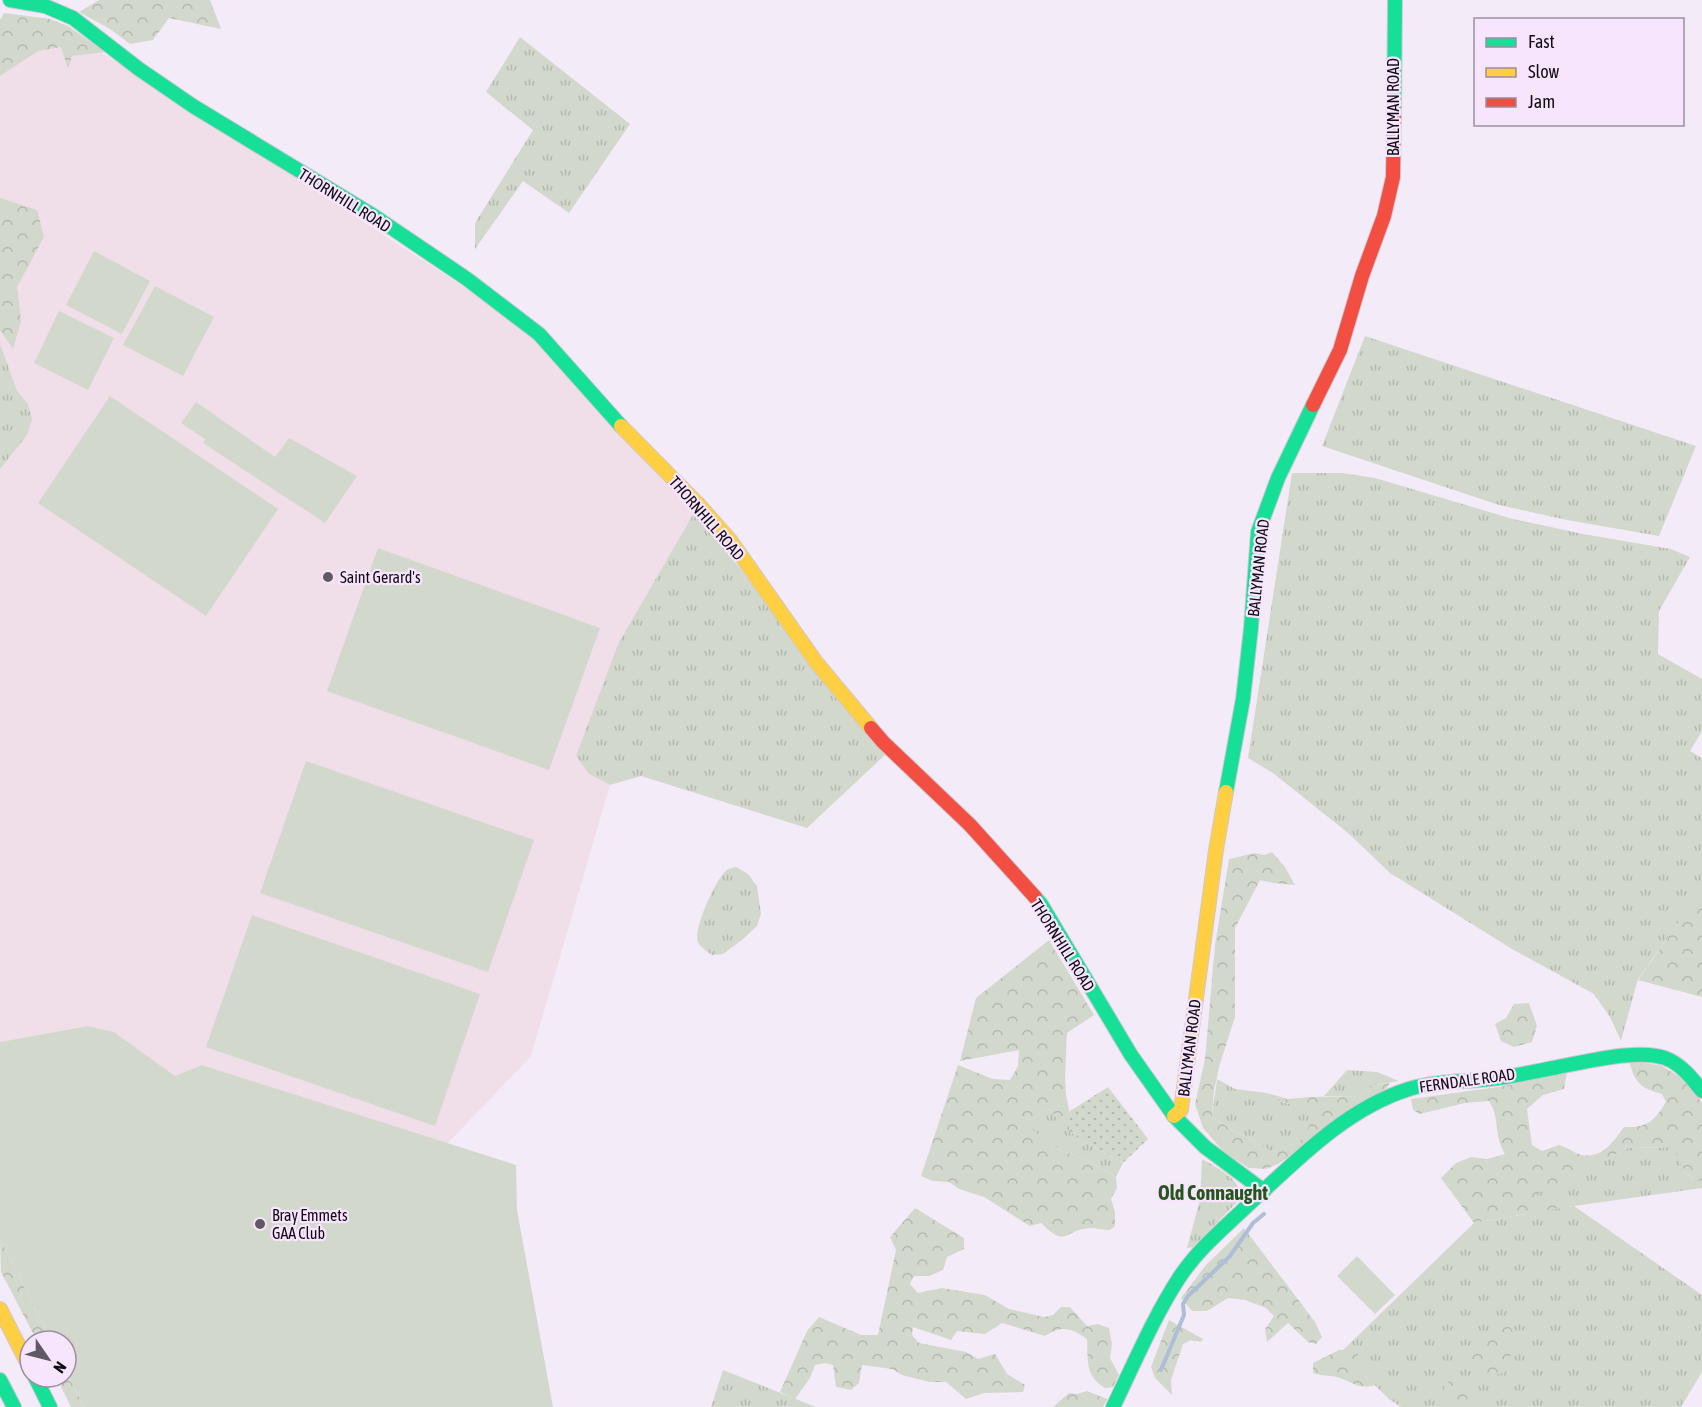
<svg xmlns="http://www.w3.org/2000/svg" width="1702" height="1407" viewBox="0 0 1702 1407" font-family="'Asap Condensed',sans-serif">
<style>
.education{fill:#f0dee8}
.grass{fill:url(#grass-tufts)}
.forest{fill:url(#forest-crowns)}
.park{fill:#d3d8cd}
.garden{fill:url(#garden-dots)}
.lines{fill:none;stroke-linecap:round;stroke-linejoin:round}
.stream{stroke:#acbed8;stroke-width:4}
.fast-casing{stroke:#cfc8d3;stroke-width:16}
.slow-casing{stroke:#cfc8d3;stroke-width:16}
.jam-casing{stroke:#cfc8d3;stroke-width:16}
.fast{stroke:#16e098;stroke-width:14}
.slow{stroke:#ffcf43;stroke-width:14}
.jam{stroke:#f24e42;stroke-width:14}
.poi-dot{fill:#605963;stroke:#f7e5fe;stroke-width:2}
.labels{text-anchor:middle;dominant-baseline:central;stroke-width:4.5;stroke-linejoin:round;paint-order:stroke}
.street-label{font-size:16px;fill:#110b13;stroke:#f7e5fe}
.poi-label{font-size:16px;fill:#110b13;stroke:#f7e5fe;text-anchor:start}
.quarter-label{font-size:20px;font-weight:bold;fill:#26551d;stroke:#f7e5fe}
</style>
<defs>
<pattern id="grass-tufts" width="24" height="20" patternUnits="userSpaceOnUse" patternTransform="scale(1.5)"><rect width="24" height="20" fill="#d3d8cd"/><path d="M3 7l-1-3M5 7V3M7 7l1-3M15 17l-1-3M17 17v-4M19 17l1-3" fill="none" stroke="#b4b8af"/></pattern>
<pattern id="forest-crowns" width="20" height="18" patternUnits="userSpaceOnUse" patternTransform="scale(1.5)"><rect width="20" height="18" fill="#d3d8cd"/><path d="M2 6a3 3 0 1 1 6 0M12 15a3 3 0 1 1 6 0" fill="none" stroke="#b4b8af"/></pattern>
<pattern id="garden-dots" width="8" height="8" patternUnits="userSpaceOnUse" patternTransform="scale(1.5)"><rect width="8" height="8" fill="#d3d8cd"/><path d="M2 2h.1M6 6h.1" fill="none" stroke="#b4b8af" stroke-width="1.8" stroke-linecap="round"/></pattern>
</defs>
<rect width="100%" height="100%" fill="#f4ebf8"/>
<!-- education -->
<path class="education" d="M4,13L50,19L464,287L529,332L695,511L619,642L589,774L610,785L531,1056L447,1144L203,1065L175,1076L114,1032L88,1026L0,1042V20Z"/>
<!-- grass -->
<path class="grass" d="M520,37L630,124L569,213L523,181L475,249V223L533,130L486,92Z
M1365,336L1696,446L1659,536L1567,520L1499,505L1322,446Z
M0,344L17,391L28,404L32,419L27,435L0,469Z
M1292,473H1342L1375,478L1513,519L1583,534L1671,549L1690,557L1659,611L1658,654L1702,679V731L1690,751L1702,758V890L1638,979L1621,1041L1610,1017L1594,994L1512,949L1390,873L1348,833L1273,773L1248,758Z
M695,511L885,755L807,828L641,776L610,785L589,774L576,756L619,642Z
M736,867L748,874L757,886L761,914L757,926L743,939L723,954L712,955C708,952 700,947 698,942C692,931 717,876 727,870C729,868 733,868 736,867Z
M1347,1070L1377,1072L1399,1081L1375,1085L1359,1096H1324Z
M1217,1079L1235,1089L1267,1093L1288,1099L1278,1101L1316,1111L1305,1138L1273,1152L1232,1130L1212,1116Z
M1045,1109L1051,1110L1065,1130H1069L1079,1139L1123,1163L1116,1177L1086,1160L1060,1150L1027,1127Z
M1674,1147L1686,1174L1702,1183V1188L1574,1206L1702,1295V1372L1681,1407H1401L1389,1399L1341,1352L1474,1223L1571,1206L1534,1195L1628,1148Z
M1202,1159C1211,1164 1235,1177 1238,1187C1240,1191 1238,1198 1237,1202L1193,1247L1187,1248L1200,1200Z
M723,1370L816,1407H711Z"/>
<!-- forest -->
<path class="forest" d="M99,0H210L221,29L169,18L153,40L130,44L110,29L79,12Z
M4,13L50,19L68,26L105,52L72,56L68,69L61,47L38,51L0,76V20Z
M0,198L37,210L44,237L17,287L21,321L13,349L0,330Z
M1272,852L1285,867L1295,885L1273,883L1260,880L1235,928V1017L1219,1067L1214,1091L1212,1116L1232,1130L1273,1152L1304,1138L1315,1112L1276,1100L1310,1097L1359,1096L1375,1085L1390,1083L1383,1093L1278,1164L1266,1169L1249,1168L1224,1152L1203,1128L1195,1104L1205,1059L1215,945L1229,859L1255,853L1264,855Z
M1702,889V997L1638,980Z
M1049,940L1094,1015L1067,1033L1065,1078L1066,1095L1070,1114L1069,1130L1065,1131L1051,1110L1045,1109L1028,1127L1060,1150L1086,1160L1116,1177L1117,1188L1111,1199L1115,1212V1226L1110,1230C1103,1230 1096,1228 1090,1228C1063,1230 1067,1249 1041,1223L1030,1226L984,1197L959,1189L949,1182L933,1181L921,1176L958,1065L993,1079L1010,1080L1018,1066L1019,1050L960,1061L976,998Z
M1529,1003L1537,1026L1532,1042L1514,1047L1501,1041L1495,1024L1506,1018L1514,1004Z
M1629,1060L1662,1066L1688,1082L1702,1103V1183L1686,1174L1673,1147L1628,1148L1535,1195L1573,1206L1474,1223L1441,1178L1456,1163L1471,1157L1487,1159L1505,1154C1494,1137 1500,1118 1489,1101L1465,1103L1420,1114L1413,1110L1411,1099L1498,1087L1567,1072L1564,1089L1543,1095L1527,1109L1532,1145L1542,1151L1559,1145C1567,1147 1574,1153 1582,1155C1602,1159 1614,1141 1624,1127C1648,1128 1654,1121 1666,1102L1662,1094C1640,1088 1634,1082 1629,1060Z
M915,1208L964,1238V1249L947,1257L943,1270L929,1276H914L910,1284L918,1293L942,1288L985,1295L1009,1309L1044,1317L1053,1315L1061,1307H1070L1087,1326L1098,1324L1109,1328L1112,1344L1110,1358L1119,1375L1113,1387L1105,1388C1085,1377 1088,1359 1087,1339C1071,1328 1062,1325 1045,1336L1002,1323L985,1334L957,1331L951,1340L913,1327L912,1335L919,1343L966,1352L978,1359L995,1354L1007,1374L1025,1385L1023,1392L984,1393L966,1399L946,1382H929L902,1375L892,1369L862,1365L859,1383L851,1390L836,1387L833,1365L825,1363L815,1365L810,1378L795,1399L780,1392L807,1331L819,1317L861,1335H878L896,1250L890,1237Z
M1244,1228L1315,1322L1322,1337L1316,1344L1308,1342L1288,1323L1267,1342L1265,1329L1274,1316L1266,1308L1245,1300L1228,1298L1207,1311H1192L1181,1298L1206,1265Z
M0,1238L51,1341H37L1,1272Z
M1169,1320L1203,1339L1201,1342L1191,1340L1183,1344L1171,1380L1172,1395L1155,1378L1151,1367Z
M1500,1324H1509L1515,1336L1507,1371L1493,1376L1477,1368L1472,1360L1473,1347L1476,1339Z
M1339,1350H1355L1375,1385C1357,1390 1354,1382 1337,1377C1329,1375 1321,1376 1313,1373V1363Z
M66,1371L84,1407H71L56,1377H66Z
M1452,1379C1466,1385 1470,1393 1473,1407H1441L1445,1384Z
M1087,1391L1107,1399L1103,1407H1053L1069,1393L1077,1394Z"/>
<!-- park -->
<path class="park" d="M94,251L150,281L122,334L66,305Z
M155,286L214,317L183,376L123,345Z
M59,311L114,338L88,390L34,363Z
M110,396L278,509L206,616L38,503Z
M196,402L275,457L289,438L357,476L325,523L203,443L205,439L181,423Z
M378,548L600,628L549,770L327,691Z
M306,761L534,840L488,972L260,893Z
M252,915L480,994L435,1126L206,1047Z
M88,1026L114,1032L175,1076L202,1065L516,1165L517,1210L553,1407H84L66,1371V1341H51L0,1238V1042Z
M1357,1256L1395,1295L1375,1314L1337,1276Z"/>
<!-- garden -->
<path class="garden" d="M1108,1087L1148,1139L1123,1163L1079,1139L1069,1130L1070,1111Z"/>
<g class="lines">
<!-- stream -->
<path class="stream" d="M1161,1370L1184,1315L1183,1304L1188,1296L1230,1256L1253,1223L1264,1214"/>
<defs>
<path id="fast" d="M10,0L45,6L73,18L139,69L193,106L374,216L467,279L539,334L621,426
M1394,112L1395,0
M1226,792L1243,699L1251,628L1258,532L1278,478L1313,405
M1035,897L1041,904L1131,1055L1174,1116L1205,1147L1264,1191
M35,1377L50,1407
M0,1380L14,1407
M1113,1407C1134,1364 1153,1318 1179,1278C1198,1249 1224,1228 1248,1205C1296,1161 1345,1109 1409,1089C1435,1081 1463,1082 1490,1079C1511,1077 1532,1072 1553,1068C1582,1063 1637,1048 1665,1058C1681,1064 1692,1078 1702,1091"/>
<path id="slow" d="M621,426L699,505L730,540L816,662L871,728
M1174,1116L1181,1110L1216,850L1226,792
M0,1309L30,1368"/>
<path id="jam" d="M1313,405L1340,350L1362,276L1384,216L1393,177L1394,112
M871,728L883,742L970,825L1035,897"/>
</defs>
<!-- fast casing -->
<use href="#fast" class="fast-casing"/>
<!-- slow casing -->
<use href="#slow" class="slow-casing"/>
<!-- jam casing -->
<use href="#jam" class="jam-casing"/>
<!-- fast -->
<use href="#fast" class="fast"/>
<!-- slow -->
<use href="#slow" class="slow"/>
<!-- jam -->
<use href="#jam" class="jam"/>
</g>
<!-- markers -->
<g class="poi-dot">
<circle cx="328" cy="577" r="6"/>
<circle cx="260" cy="1224" r="6"/>
</g>
<g class="labels">
<!-- street labels -->
<g class="street-label">
<text transform="translate(1393 107) rotate(-90)">BALLYMAN ROAD</text>
<text transform="translate(345 200) rotate(32)">THORNHILL ROAD</text>
<text transform="translate(707 518) rotate(49)">THORNHILL ROAD</text>
<text transform="translate(1258 568) rotate(-84)">BALLYMAN ROAD</text>
<text transform="translate(1063 945) rotate(58)">THORNHILL ROAD</text>
<text transform="translate(1189 1048) rotate(-83)">BALLYMAN ROAD</text>
<text transform="translate(1467 1080) rotate(-8)">FERNDALE ROAD</text>
</g>
<!-- poi labels -->
<g class="poi-label">
<text x="340" y="577">Saint Gerard's</text>
<text x="272" y="1215">Bray Emmets<tspan x="272" dy="18">GAA Club</tspan></text>
</g>
<!-- quarter labels -->
<g class="quarter-label">
<text x="1213" y="1192">Old Connaught</text>
</g>
</g>
<!-- legend -->
<rect x="1474" y="18" width="210" height="108" fill="#f7e5fe" stroke="#9b8ea0" stroke-width="1.5"/>
<rect x="1486" y="38" width="30" height="9" fill="#16e098" stroke="#9b8ea0" stroke-width="1.5"/>
<text x="1528" y="48" font-size="18" fill="#110b13">Fast</text>
<rect x="1486" y="68" width="30" height="9" fill="#ffcf43" stroke="#9b8ea0" stroke-width="1.5"/>
<text x="1528" y="78" font-size="18" fill="#110b13">Slow</text>
<rect x="1486" y="98" width="30" height="9" fill="#f24e42" stroke="#9b8ea0" stroke-width="1.5"/>
<text x="1528" y="108" font-size="18" fill="#110b13">Jam</text>
<!-- north arrow -->
<g transform="translate(48 1359) rotate(125)"><circle r="28" fill="#f7e5fe" stroke="#9b8ea0" stroke-width="1.5"/>
<path d="M0-4.5L10 22L0 15L-10 22Z" fill="#605963"/>
<text y="-9" font-size="16" font-weight="bold" text-anchor="middle" fill="#110b13">N</text>
</g>
</svg>
